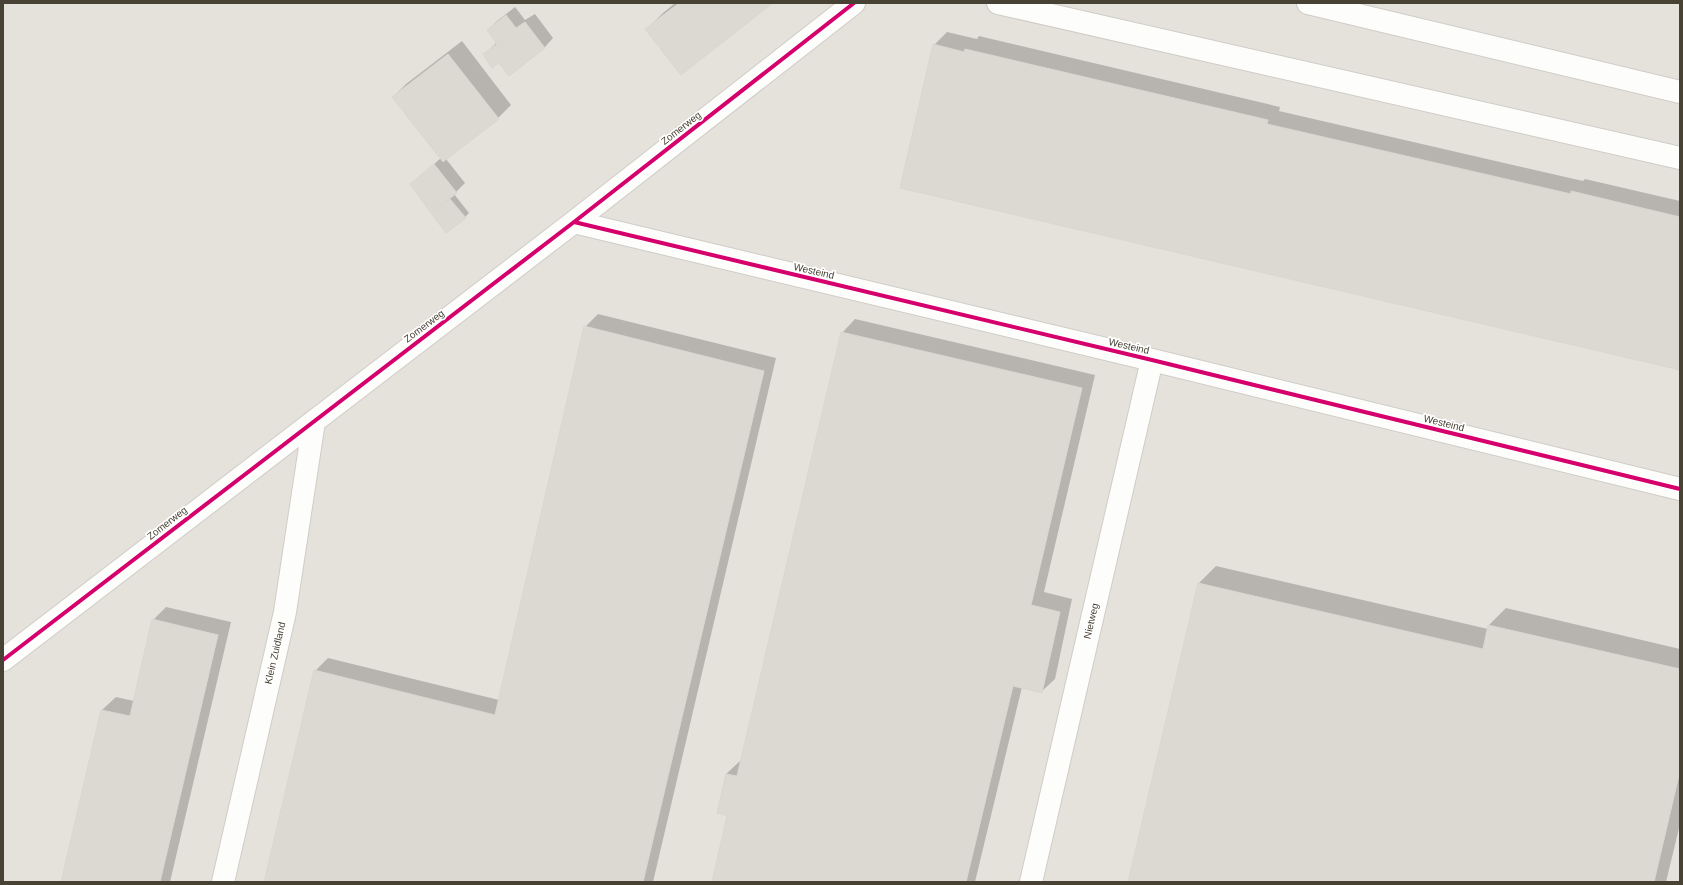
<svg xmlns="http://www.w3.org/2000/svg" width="1683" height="885" viewBox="0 0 1683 885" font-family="Helvetica,sans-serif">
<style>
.industrial{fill:#e5e1db}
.shadow{fill:#0003}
.building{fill:#dbd9d2;stroke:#dad7cf}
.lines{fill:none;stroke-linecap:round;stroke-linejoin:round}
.minor-casing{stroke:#d0cdc7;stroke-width:24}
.minor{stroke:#fdfdfc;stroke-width:22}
.cycleway-casing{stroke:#fff;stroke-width:6}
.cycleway{stroke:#d6006c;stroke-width:4}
.labels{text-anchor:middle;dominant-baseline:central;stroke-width:3.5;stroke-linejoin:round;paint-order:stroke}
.street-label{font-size:10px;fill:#484234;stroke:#fff}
</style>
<rect width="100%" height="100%" fill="#f2f0ea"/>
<!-- industrial -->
<path class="industrial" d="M3,3H1680V882H3Z"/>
<!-- shadow -->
<path class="shadow" d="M675,3H772L646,30L663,13Z
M515,7L525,20L535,14L553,38L545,47L509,74L500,62L484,55L497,42L488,30L497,21Z
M947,32L977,39L979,36L1280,107L1279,111L1583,181L1585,179L1680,201V369L934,45Z
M462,41L511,105L498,118L446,159L465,183L454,194L469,213L465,217L432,213L411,184L441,158L393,97L406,84Z
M598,314L776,358L653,882H265L315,671L328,658L499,700L585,327Z
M855,319L1095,375L1044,592L1072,599L1055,679L1041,692L1022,687L975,882H716L728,815L718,812L726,774L740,761H741L842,333Z
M1216,566L1488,629L1489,625L1506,608L1680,649V824L1666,882H1129L1199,583Z
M166,607L231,622L170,882H62L102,710L116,697L134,701L153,620Z"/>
<!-- building -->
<path class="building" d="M679,3H773L681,75L645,29Z
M506,15L516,28L525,22L545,48L509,76L499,63L492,68L483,54L497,44L487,30Z
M933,44L964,52L965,49L1268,120L1267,124L1571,194V191L1680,217V370L900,188Z
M448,54L499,119L443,162L392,97Z
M434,164L457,193L431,213L410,184Z
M450,199L466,218L446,233L431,213Z
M584,326L764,371L643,882H264L314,670L495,715Z
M841,332L1082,388L1031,605L1060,612L1042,693L1013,686L966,882H712L727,816L717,813L726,774L737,776Z
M1198,583L1483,649L1488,625L1680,669V771L1654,882H1128Z
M152,619L218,635L160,882H61L101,710L130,716Z"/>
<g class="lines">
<defs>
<path id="minor" d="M998,3L1680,158
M1308,3L1680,92
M574,222L1152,360L1680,489
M3,660L574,222L854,3
M223,882L285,612L314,421
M1031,882L1152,360"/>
</defs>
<!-- minor casing -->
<use href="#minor" class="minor-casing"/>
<!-- minor -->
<use href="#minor" class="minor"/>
<defs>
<path id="cycleway" d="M574,222L1152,360L1680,489
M3,660L574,222L854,3"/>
</defs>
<!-- cycleway casing -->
<use href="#cycleway" class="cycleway-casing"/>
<!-- cycleway -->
<use href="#cycleway" class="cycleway"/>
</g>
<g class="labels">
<!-- street labels -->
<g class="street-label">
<text transform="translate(681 128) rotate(-38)">Zomerweg</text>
<text transform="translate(814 271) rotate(13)">Westeind</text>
<text transform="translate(424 326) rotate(-37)">Zomerweg</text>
<text transform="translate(1129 346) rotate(13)">Westeind</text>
<text transform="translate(1444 423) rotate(14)">Westeind</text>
<text transform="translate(167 523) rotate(-38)">Zomerweg</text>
<text transform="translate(1091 621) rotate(-77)">Nietweg</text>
<text transform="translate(275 653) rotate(-77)">Klein Zuidland</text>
</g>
</g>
<!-- border -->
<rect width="1683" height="885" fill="none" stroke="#484234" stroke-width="8"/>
</svg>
